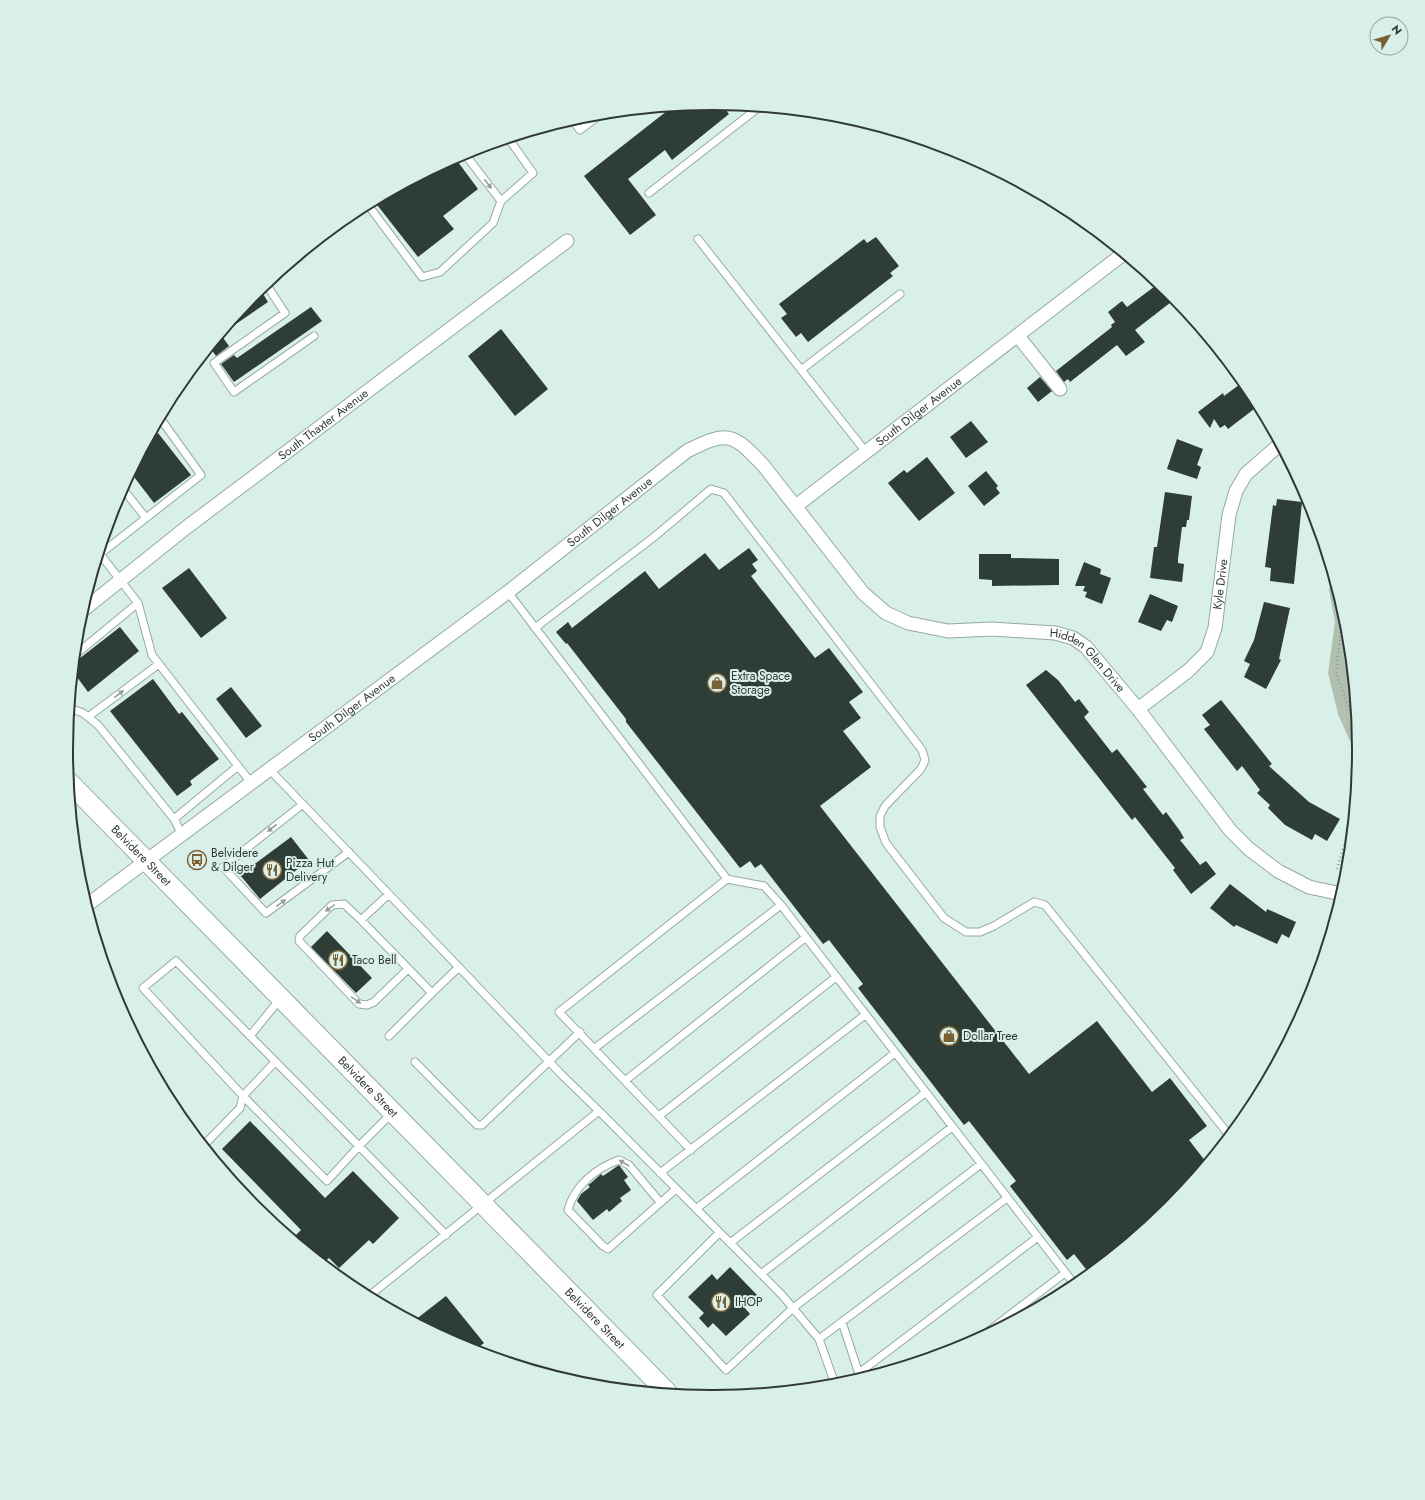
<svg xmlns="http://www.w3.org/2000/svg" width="1425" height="1500" viewBox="0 0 1425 1500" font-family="Jost,sans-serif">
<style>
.green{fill:#b2c1af}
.building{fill:#2e3d35}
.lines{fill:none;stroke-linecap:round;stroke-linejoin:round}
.service-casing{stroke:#95aaa5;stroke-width:9}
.minor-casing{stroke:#95aaa5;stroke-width:15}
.secondary-casing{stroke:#95aaa5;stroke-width:21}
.path{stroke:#8e9f9b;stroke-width:2.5;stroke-dasharray:1 3;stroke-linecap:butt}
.service{stroke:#fff;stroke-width:7}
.minor{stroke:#fff;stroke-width:13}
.secondary{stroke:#fff;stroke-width:19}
.oneway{fill:#989c9b}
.labels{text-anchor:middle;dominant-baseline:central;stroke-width:4;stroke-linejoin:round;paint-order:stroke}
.street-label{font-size:12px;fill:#303937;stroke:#d9efea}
.poi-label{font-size:12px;fill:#303937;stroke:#d9efea;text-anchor:start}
.rim{fill:none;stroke:#303937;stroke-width:2}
</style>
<rect width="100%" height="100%" fill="#d9efea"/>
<!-- green -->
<path class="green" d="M1333,578L1347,624L1359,752L1349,739L1338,714L1328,673L1335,622L1329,590Z"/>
<!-- building -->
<path class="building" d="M713,104H721L729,114L672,160L665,150L628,179L656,215L630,235L584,176L672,107Z
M455,158L478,189L443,216L454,229L418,257L374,201Z
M876,237L899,266L890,273L893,276L808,342L801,333L796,337L781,318L787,314L779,304L864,239L867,243Z
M1158,284L1175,299L1135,330L1145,342L1126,356L1117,345L1070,382L1068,379L1064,382L1056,371L1112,327L1111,325L1115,322L1108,312L1122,301L1127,307Z
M260,289L268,302L233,326L230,323Z
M311,307L322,321L234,382L221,364L234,355L237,358Z
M501,329L548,389L515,416L468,356Z
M221,335L229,346L216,356L210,348Z
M1040,377L1052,391L1038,402L1027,388Z
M1243,382L1258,406L1228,429L1225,425L1220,428L1214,419L1210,428L1198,412L1223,393L1224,396Z
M971,421L988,442L966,458L950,437Z
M152,433L155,436L158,433L191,475L154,503L131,473Z
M1177,439L1203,449L1197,465L1201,467L1197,479L1167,469Z
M927,457L955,493L919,521L888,483L904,470L907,473Z
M986,471L998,486L996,488L1000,493L984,506L968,486Z
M1165,492L1192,496L1189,520H1187L1186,527H1182L1178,559V563L1184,564L1182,582L1150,578L1154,547H1157Z
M1277,499L1302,502L1294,584L1270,581L1271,568L1265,567L1273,505L1276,506Z
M749,548L758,560L752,564L757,571L751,576L815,658L829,648L863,692L849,702L861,718L843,731L871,767L820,806L1029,1074L1097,1021L1152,1092L1170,1078L1207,1126L1189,1140L1206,1162L1169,1207L1089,1273L1074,1254L1067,1260L1010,1186L1016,1181L969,1121L964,1125L858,988L863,984L829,940L823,944L761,864L755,868L750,861L740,868L626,722V719L567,643L566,644L556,632L568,622L572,628L645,571L659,589L705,553L719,570Z
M979,554H1011V558L1059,559V585L992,586V580L979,579Z
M1084,562L1101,569L1100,574L1111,578L1102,604L1085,597L1087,592L1083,591L1085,586H1075Z
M189,568L227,618L201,638L162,588Z
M1150,594L1178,606L1172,622L1167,620L1161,631L1138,622Z
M1264,602L1290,608L1279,659L1281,660L1266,689L1244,677L1250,664L1244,661L1254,640Z
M120,627L139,651L88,692L74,673L75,662Z
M1046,670L1058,680L1075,702L1079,699L1089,712L1084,717L1112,753L1117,749L1147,787L1143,789L1163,815L1166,812L1180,831L1184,838L1180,840L1200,865L1206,861L1216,874L1191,894L1173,870L1175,868L1135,817L1132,820L1026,685Z
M153,679L179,714L182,712L219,759L190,781L192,785L177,796L110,711Z
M231,687L262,726L246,738L216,699Z
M1221,700L1272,764L1269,766L1309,802L1340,819L1327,841L1315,834L1312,840L1285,825L1268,808L1270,805L1257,793L1260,790L1242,766L1237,771L1204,729L1210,725L1202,715Z
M291,837L309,860L260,899L240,875Z
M1230,884L1266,912L1267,909L1296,922L1289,938L1282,934L1277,944L1236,925L1234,927L1210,908Z
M327,931L372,978L356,993L311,947Z
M250,1121L325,1198L353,1171L399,1218L373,1244L369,1240L339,1268L329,1258L323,1263L293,1238L301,1230L222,1149Z
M619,1165L628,1177L624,1180L631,1190L620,1198L622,1201L609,1212L607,1209L593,1220L577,1201L581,1194L590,1187L588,1185L591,1183L601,1174L603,1176Z
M730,1267L757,1295L744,1307L750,1314L726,1336L713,1323L708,1328L699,1318L704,1313L688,1297L712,1274L717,1280Z
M446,1296L484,1343L475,1350L465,1347L415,1320Z"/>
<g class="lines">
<defs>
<path id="service" d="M572,120L580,130L600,115
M464,153L501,201L533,173L509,139
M649,193L758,108
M368,205L422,277L440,272L493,223L501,201
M698,239L866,452
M266,284L285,313L214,363L234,392L314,336
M801,370L900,294
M160,418L201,475L100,554L138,603L152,655L238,766
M123,489L146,518
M508,592L727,879L764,886L781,905L1075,1285
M535,628L654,537L711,489L724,493L922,750L925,760L921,769L885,806L880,816V827L886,843L944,918L966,932H980L994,926L1034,902L1045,905L1229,1135
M75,655L138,603
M70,708L83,713L98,725L174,819
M88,717L159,664
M270,770L562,1075L599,1111L369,1296
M303,804L223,867L266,913L349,852
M182,835L174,819L238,766L252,784
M389,894L361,920L432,993L459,967
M361,920L344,904L332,905L300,936L299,941L359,1004L367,1005L374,1002L408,969
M176,961L359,1146L327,1181L243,1096L143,988Z
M250,1036L280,999
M389,1036L432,993
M595,1048L781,905
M415,1062L477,1125H482L580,1032
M626,1080L806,937
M599,1111L782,1295L819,1339L835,1384
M393,1112L359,1146L446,1235
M659,1116L836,977
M204,1145L240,1108L243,1096L275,1062
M691,1150L559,1012L727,879
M660,1173L865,1015
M660,1202L629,1165L619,1160C596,1168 574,1186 568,1210L603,1246L608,1249L676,1189
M696,1209L895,1053
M719,1233L657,1295L726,1370L793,1308L981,1164
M730,1243L925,1093
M761,1274L952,1127
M842,1322L860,1377
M986,1333L1065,1273
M819,1339L1007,1198
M859,1373L1038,1237"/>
<g id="minor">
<path d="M1018,336L1060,389"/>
<path id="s1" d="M796,506L1123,254"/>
<path id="s2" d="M82,611L187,527L567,241"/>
<path id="s3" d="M1138,709L1188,671L1207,652L1215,628L1229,515L1236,491L1246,474L1279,445"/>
<path id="s4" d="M87,905L508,592L687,451C727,431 732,432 763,465L863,593L886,613L908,623L948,631L992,629L1055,633L1073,638L1086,647L1138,709L1230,830L1249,849L1278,871L1309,887L1341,894"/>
</g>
<g id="secondary">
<path id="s5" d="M69,782L667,1392"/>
</g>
</defs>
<!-- service casing -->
<use href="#service" class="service-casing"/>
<!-- minor casing -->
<use href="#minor" class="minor-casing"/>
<!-- secondary casing -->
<use href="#secondary" class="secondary-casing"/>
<!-- path -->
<path class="path" d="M1334,581L1333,590L1341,626L1336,674L1357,728
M1337,869L1352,819"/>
<!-- service -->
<use href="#service" class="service"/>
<!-- minor -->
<use href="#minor" class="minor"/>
<!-- secondary -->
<use href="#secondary" class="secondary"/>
</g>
<!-- one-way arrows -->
<defs><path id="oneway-solid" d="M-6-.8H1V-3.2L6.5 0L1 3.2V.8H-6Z"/></defs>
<g class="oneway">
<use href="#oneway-solid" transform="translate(488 184) rotate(52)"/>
<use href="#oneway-solid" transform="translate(119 694) rotate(-37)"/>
<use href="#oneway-solid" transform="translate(272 828) rotate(142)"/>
<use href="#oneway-solid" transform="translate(281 903) rotate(-36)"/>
<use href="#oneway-solid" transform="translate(330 908) rotate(145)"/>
<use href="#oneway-solid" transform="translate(356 1000) rotate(34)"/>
<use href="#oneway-solid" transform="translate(624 1163) rotate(-150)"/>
</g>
<!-- icons -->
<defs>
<symbol id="shop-ring" viewBox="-11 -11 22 22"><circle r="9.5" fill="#d9efea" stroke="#7b6032" stroke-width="1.5"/><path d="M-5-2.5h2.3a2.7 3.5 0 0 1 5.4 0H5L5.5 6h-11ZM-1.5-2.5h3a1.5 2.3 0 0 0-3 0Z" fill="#7b6032"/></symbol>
<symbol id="bus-ring" viewBox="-11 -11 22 22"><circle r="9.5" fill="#d9efea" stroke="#7b6032" stroke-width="1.5"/><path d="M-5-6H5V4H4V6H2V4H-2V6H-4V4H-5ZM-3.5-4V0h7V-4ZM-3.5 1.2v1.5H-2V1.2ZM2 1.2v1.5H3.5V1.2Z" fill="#7b6032"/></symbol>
<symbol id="restaurant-ring" viewBox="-11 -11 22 22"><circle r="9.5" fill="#d9efea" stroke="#7b6032" stroke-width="1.5"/><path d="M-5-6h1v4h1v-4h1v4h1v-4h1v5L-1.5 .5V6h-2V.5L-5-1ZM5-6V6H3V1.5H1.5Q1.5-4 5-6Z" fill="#7b6032"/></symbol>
</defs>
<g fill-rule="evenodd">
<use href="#shop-ring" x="706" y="672" width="22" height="22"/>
<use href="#bus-ring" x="186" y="849" width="22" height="22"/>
<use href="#restaurant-ring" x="261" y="859" width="22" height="22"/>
<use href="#restaurant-ring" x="327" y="949" width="22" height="22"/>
<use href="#shop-ring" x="938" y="1025" width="22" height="22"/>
<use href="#restaurant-ring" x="710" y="1291" width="22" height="22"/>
</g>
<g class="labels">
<!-- street labels -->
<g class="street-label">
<text stroke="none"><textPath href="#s1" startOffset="155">South Dilger Avenue</textPath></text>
<text stroke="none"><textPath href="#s2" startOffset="305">South Thaxter Avenue</textPath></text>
<text stroke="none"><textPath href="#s4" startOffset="654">South Dilger Avenue</textPath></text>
<text stroke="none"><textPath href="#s3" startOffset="159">Kyle Drive</textPath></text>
<text stroke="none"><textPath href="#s4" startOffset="1249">Hidden Glen Drive</textPath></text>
<text stroke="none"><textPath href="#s4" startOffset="330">South Dilger Avenue</textPath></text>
<text stroke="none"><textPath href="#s5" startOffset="103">Belvidere Street</textPath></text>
<text stroke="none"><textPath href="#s5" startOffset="427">Belvidere Street</textPath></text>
<text stroke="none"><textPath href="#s5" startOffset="751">Belvidere Street</textPath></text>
</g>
<!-- poi labels -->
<g class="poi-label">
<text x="731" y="676">Extra Space<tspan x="731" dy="14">Storage</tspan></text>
<text x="211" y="853">Belvidere<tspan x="211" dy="14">&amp; Dilger</tspan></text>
<text x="286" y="863">Pizza Hut<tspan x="286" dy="14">Delivery</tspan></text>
<text x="352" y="960">Taco Bell</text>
<text x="963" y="1036">Dollar Tree</text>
<text x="735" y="1302">IHOP</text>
</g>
</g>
<!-- crop -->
<path d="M0 0H1425V1500H0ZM712 110H713A639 639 0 0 1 1352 749V751A639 639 0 0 1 713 1390H712A639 639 0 0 1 73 751V749A639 639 0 0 1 712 110Z" fill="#d9efea" fill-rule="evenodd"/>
<path class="rim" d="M712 110H713A639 639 0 0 1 1352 749V751A639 639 0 0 1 713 1390H712A639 639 0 0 1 73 751V749A639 639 0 0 1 712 110Z"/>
<!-- north arrow -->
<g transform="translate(1389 36) rotate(52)"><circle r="19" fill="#d9efea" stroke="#95a6a2"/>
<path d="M0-3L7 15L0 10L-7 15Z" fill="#7b6032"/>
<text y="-6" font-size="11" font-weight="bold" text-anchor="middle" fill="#303937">N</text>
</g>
</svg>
